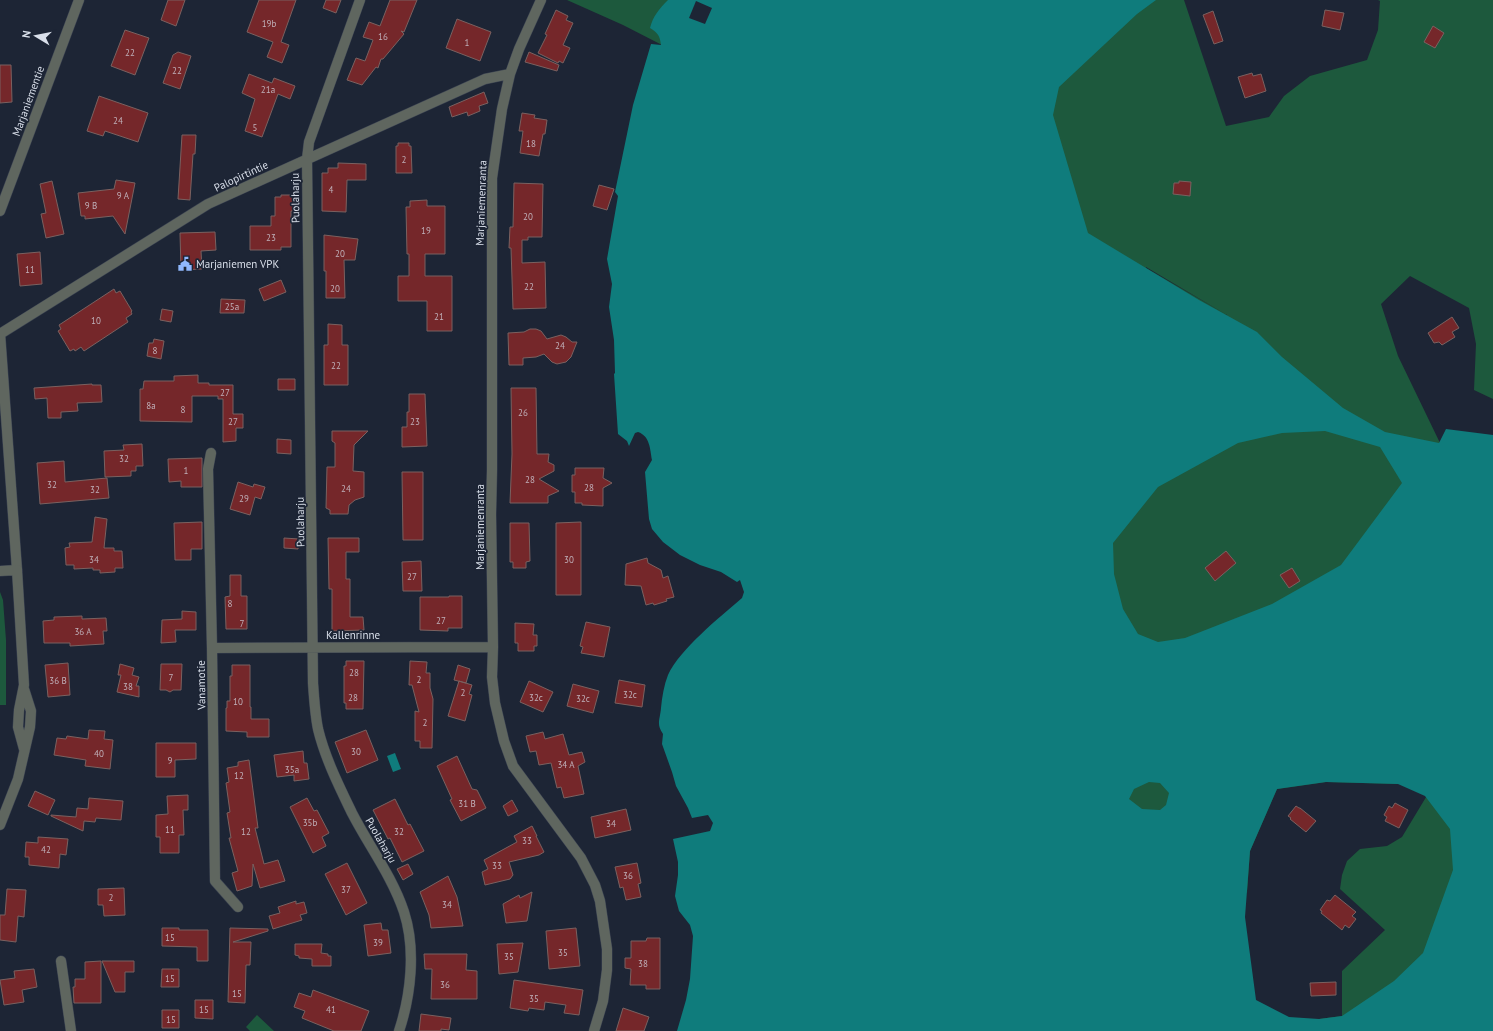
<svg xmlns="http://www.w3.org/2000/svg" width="1493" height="1031" viewBox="0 0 1493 1031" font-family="'PT Sans',sans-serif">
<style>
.green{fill:#1d593d;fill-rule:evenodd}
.water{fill:#0f7c7c;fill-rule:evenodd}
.pier{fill:#1d2535}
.building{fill:#75272a;stroke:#7a6160}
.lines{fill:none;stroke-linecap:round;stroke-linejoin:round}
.minor-casing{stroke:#3b4352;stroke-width:11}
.tertiary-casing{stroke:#3b4352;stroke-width:11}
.minor{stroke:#5f665f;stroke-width:10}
.tertiary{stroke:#5f665f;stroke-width:10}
.labels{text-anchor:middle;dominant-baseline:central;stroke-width:3.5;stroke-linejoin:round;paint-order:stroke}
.number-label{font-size:9px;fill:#c0b1ba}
.street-label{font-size:11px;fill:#d9dfea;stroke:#1d2535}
.poi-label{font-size:11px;fill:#d9dfea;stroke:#1d2535;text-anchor:start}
</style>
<rect width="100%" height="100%" fill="#1d2535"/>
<!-- green -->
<path class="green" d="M567,0H694L662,45L623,25Z
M1049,0H1184L1226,126L1269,117L1284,96L1310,76L1367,60L1378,30L1380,1L1378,0H1493V399L1474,390L1476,344L1469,308L1410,276L1381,304L1398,356L1440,443L1398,784L1326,782L1277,789L1250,851L1247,893L1131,830L1101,594L1021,153ZM1146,268V267L1227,315Z
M0,592L3,600L6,640V705H0Z
M1443,769L1493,1031L1319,1019L1342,1016V971L1385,930L1340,889L1342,875L1347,861L1360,849L1387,846L1402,837Z
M257,1015L274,1031H250L246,1027Z"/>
<!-- water -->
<path class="water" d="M668,0H1156L1137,14L1059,87L1053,115L1088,233L1199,300L1257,332L1282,357L1343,408L1385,432L1439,443L1446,429L1493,435V1031H677L686,1000L690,979L693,936L690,925L679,911L675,896L678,875V862L673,839L710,831L713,823L708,815L692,818L688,808L676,786L672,772L662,744L663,734C656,724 660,720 661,708C662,697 664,685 668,675C680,649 720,617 742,598L744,592L740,580L737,582L721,572L700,565L680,555L663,542L652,529L649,519L645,472L652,460C650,449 650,436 638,432L635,433L629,446L627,441L618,434L614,374L615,373L614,340L609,307L612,284L607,259L618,196L615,192L633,105L651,44L661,45C660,36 658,33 650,28C653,16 659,9 668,0ZM1325,431L1380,447L1402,483L1341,565L1272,604L1185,638L1158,642L1138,634L1123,609L1114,574L1113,543L1158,487L1238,443L1282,433ZM1149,782L1160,783L1169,793L1166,805L1160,810L1142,809L1129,799L1134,789ZM1326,782L1398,784L1425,796L1450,829L1453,870L1423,953L1394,981L1342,1016L1319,1019L1289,1017L1256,1000L1245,917L1250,851L1277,789Z
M395,753L401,769L393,772L387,756Z"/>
<!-- pier -->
<path class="pier" d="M696,1L712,8L705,24L689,18Z"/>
<!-- building -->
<path class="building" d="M168,0H185L176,26L161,20Z
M259,0H296L281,42L289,45L282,63L267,57L273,42L247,32Z
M326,0H341L336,13L323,8Z
M390,0H417L404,32L401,31L404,34L383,59H381L378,68L376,67L362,85L347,80L356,58L365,61L373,40L363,37L369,22L380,26Z
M556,10L568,16L566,20L573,23L563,45L570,48L563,63L559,61L558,63L538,53L547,35L545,34Z
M1325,10L1344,13L1340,30L1322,26Z
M1213,11L1223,41L1214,44L1203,15Z
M457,19L491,32L480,61L446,48Z
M1433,26L1444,33L1435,48L1424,42Z
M125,30L149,38L135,75L111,66Z
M178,52L191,56L180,89L163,83L173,55Z
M529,52L559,65L557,71L525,62Z
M0,65H11L12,102L0,103Z
M1252,73L1253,76L1261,74L1266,91L1245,98L1238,77Z
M249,74L272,83L274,78L295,86L290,99L278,94L262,137L245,131L255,99L242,93Z
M484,92L488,103L479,106L480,111L468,116L467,112L452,117L449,107Z
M99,96L148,113L138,142L105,131L103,136L87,131Z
M522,113L535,115L534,118L547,120L545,134H543L539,156L520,153L523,131H519Z
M182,135H196L195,154H193L190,200L178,199Z
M398,143H409V146H411L412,173H396V146H398Z
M338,163L366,164V180H347L346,212L322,211V173H328V168H338Z
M116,180L135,183L125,234L113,216L85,219V216H81L78,193L114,189Z
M52,181L64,234L46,238L41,214L46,213L40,184Z
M1179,181L1191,182L1190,196L1173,194L1174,183H1179Z
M514,183L543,184L542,237H528V240H522V263L545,262L546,308L513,309L511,248H509L510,227H513Z
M599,185L614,189L607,210L593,206Z
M281,195H294V211H291V247H281V250H250V226H271V216H275V197H281Z
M427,200V206H445V254H425V276H452V331H427V301H398V276H409V254H407L406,207H410V201Z
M215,232L216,250L201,251L202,269L181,270L180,233Z
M324,235L358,239L355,260H344L345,298H326V271H324Z
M40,252L42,284L20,286L17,254Z
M281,280L286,292L264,301L259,289Z
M114,289L116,293L120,291L132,311L131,312L132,314L126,318L128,322L84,351L81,347L75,351L74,349L70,351L58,331L61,329L59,325Z
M221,299L245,300L244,313H220Z
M162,309L173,311L171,322L160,320Z
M1452,317L1459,328L1452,332L1455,337L1442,345L1439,342L1434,343L1428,333Z
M328,324L342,325V345H348V385H324V345H328Z
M530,329H536L541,331L547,339L561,335L566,337L572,342H577L571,357L566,362L557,364L552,362L544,354L536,357L523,358V365H509L508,333L524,332Z
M154,339L164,341L161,359L147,356L149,343H153Z
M198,375V383H209V385H233V414H243V428H236V441L223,442V399H218V396H192V422L140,421V389H143L144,381H174V376Z
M278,379H295V390H278Z
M92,384V385H101L102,402L77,403L78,411L61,412V418H48L47,398L35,399L34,388Z
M511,388H536L537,454H549L548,462L554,465V471L539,479L559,491L548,496V503H510L512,454Z
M409,394H425L427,446L402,447V427H407V412H409Z
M332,431H368L354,445L353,471L364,472V497L355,500L349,505L348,514H330V510L326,508L327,467H335V443L332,441Z
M277,439L291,440V454L277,453Z
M142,444L143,466H136V471H131V476L105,477L104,451L124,450L123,445Z
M202,458V487H181V481L169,482L168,459Z
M64,461L65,482L107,478L109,498L40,504L37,463Z
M575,468H604L603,478L612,483L603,488V506L582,505V503H575V492H572V475H575Z
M402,472H423V540H403Z
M238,482L253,487L254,484L265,487L261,499L255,497L250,515L230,509Z
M95,517L107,519L104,548H114V551H122L123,568H115V572L100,573V570H93V568L74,569V565H66L65,548L70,547L69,543L92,542Z
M202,522V549H191V560H175L174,523Z
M581,522V595H556V523Z
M510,523H529L530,561L526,562V568H513V562H510Z
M284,538L299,539L298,549L284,548Z
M328,538H359V552H346V579H350V617H363L364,630L332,631V589H329Z
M1226,551L1236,563L1215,581L1205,568Z
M647,558L648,563L661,570L663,578L668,576L674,597L666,599L667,601L654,605L653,603L646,605L641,586L625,585L626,564Z
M421,561L422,591H403L402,562Z
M1292,568L1300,581L1289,588L1280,575Z
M230,575H241V596H247V629H226L225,597L230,596Z
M449,596H462V628H448V631L420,630V597H449Z
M182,611L196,612V630H175L176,642L161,643L162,620L182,619Z
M82,616V619L106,618L107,631H103L104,644L70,646V643H44L43,621L54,620V617Z
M586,622L610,627L604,657L581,653L583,647L580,646Z
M515,623L534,624L533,635H537V646H534V651H518V643H515Z
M346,661H364L363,709H346V703H344V666H346Z
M410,661L427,662L426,673H430V688L433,699L432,748H420V741H415V711L419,712L412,685H409Z
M68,663L70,695L48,697L45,665Z
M120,664L134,668L132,675L139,677L136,686H139V697L117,692L121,675H118Z
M161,664H182L181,690H173L170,692L166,690H160Z
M232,665H250V707H251V719H269V737H247V732L226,731V708H227V701H230V676H232Z
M458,665L470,669L466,683L454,680Z
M619,680L645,685L642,707L615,703Z
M459,681L472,685L469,694L472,695L465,721L448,716Z
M529,681L553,692L543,712L520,702Z
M573,684L599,691L593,713L567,706Z
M89,730L105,731L104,739L113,740L110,769L85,766L86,760L54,755L57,738L66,739L67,736L88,739Z
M366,730L378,760L347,773L335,742Z
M543,732L545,739L563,734L569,755L582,752L585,762L578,766L584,794L564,798L561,787L557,788L551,763L539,765L536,751L530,752L526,736Z
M156,743H196V759L175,760V777H156Z
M303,751L304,763H307L309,779L294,781V775L277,777L274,755Z
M457,756L472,789L477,790L486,808L461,821L450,800L452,799L437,766Z
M249,760L258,828H255L264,864L278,860L285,881L260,888L253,864L252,886L237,891L232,873L238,871L229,838H231L227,813L230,812L226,783L229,782L227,768L238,766V762Z
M35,791L55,800L48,815L28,806Z
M188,795V810H183L184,835H179V853H160V837H156V815L168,814L167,796Z
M89,798L123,801L121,820L96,818L95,822L84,821L83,831L51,816V815L76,817L77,808L88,809Z
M307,798L314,811L317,810L329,833L322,837L326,846L313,853L290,807Z
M395,799L408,825L410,824L424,851L402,862L390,838L388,839L373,810Z
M512,800L518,811L508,816L503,806Z
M1395,803L1408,810L1399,828L1385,821L1387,817L1384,815L1389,806L1392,808Z
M1296,806L1299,808H1300L1316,821L1306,832L1290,819L1291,818L1288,816Z
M626,809L631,830L595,838L591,817Z
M532,826L537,836H536L544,852L539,855L509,862L513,875L510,879L485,885L482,872L488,869L484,860L517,842L514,836Z
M38,837L68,839L66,855L60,854L59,868L29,865V857H25L26,842L38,843Z
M347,863L367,903L346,915L325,874Z
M637,863L641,883L638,884L641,897L626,900L623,887L620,888L615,867Z
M408,864L413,874L403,880L397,869Z
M448,876L457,897L463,926L431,928L429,915L420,892Z
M124,888L125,915L104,916L103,905H98V889Z
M7,889L26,890L24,917L18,916L16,942L0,940V915H5Z
M532,892L527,921L506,923L503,904L519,895L520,898Z
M1335,895L1356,912L1352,916L1356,919L1349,928L1345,925L1342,930L1321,913L1322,911L1320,910L1327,900L1330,901Z
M296,901V904L304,902L307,913L300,915L302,920L273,929L269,916L280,913L278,907Z
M381,923L382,930H388L391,953L368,956L364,925Z
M162,928H179V930H208V961H197V947L162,946Z
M230,928L268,929V931L233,942H251L250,965H246L245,1003L228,1002Z
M576,928L580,966L549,969L546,931Z
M647,938H660V989H646V985H630L631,969L625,968V958H631V941H646Z
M523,943L518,972L499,974L497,944Z
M295,944H322L321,953L328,954V956H331V966H312V959L299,958V956L295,955Z
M424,954H467L466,970L477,971V999H431L432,969H425Z
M101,961V1003H74L73,987H75V979H85V962Z
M102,961H134V972H125V992H115Z
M34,969L37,987L22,990L24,1002L4,1005L0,980L15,978L14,971Z
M162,969H179V987H161Z
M514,980L583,990L579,1015L564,1013L566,1005L545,1002L544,1010L529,1008L528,1011L510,1008Z
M1336,982V995L1311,996L1310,983Z
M313,990L369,1011L361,1031H334L302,1018L305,1011L294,1007L299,993L311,997Z
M195,1000H213V1019L195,1018Z
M623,1008L649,1017L644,1031H616Z
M162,1010H179V1028H162Z
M421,1014L451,1018L449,1030L441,1029V1031H419Z"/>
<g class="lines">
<defs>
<path id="minor" d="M360,0L309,142L307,159L313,683C314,698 315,714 318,729C325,758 339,786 352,813C369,846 392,876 404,912C416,949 411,995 399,1031
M541,0L519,49L510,74L502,109L492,178V470L491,514L493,647L492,677L495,703L504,741L513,766L581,858L595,885L600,901L607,949V970L603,1001L594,1031
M0,211L79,0
M0,333L17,570
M0,334L208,204L485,79L510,74
M211,453L208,469L212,648L215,881L238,907
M212,648L493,647
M61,961L71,1031"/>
<path id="tertiary" d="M0,571L17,570L24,685L19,710L18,727L24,749
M0,825L18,779L30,727L31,711L24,689"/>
</defs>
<!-- minor casing -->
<use href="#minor" class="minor-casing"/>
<!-- tertiary casing -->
<use href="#tertiary" class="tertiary-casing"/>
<!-- minor -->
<use href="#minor" class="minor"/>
<!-- tertiary -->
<use href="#tertiary" class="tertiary"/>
</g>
<!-- icons -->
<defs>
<symbol id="civic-bare" viewBox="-9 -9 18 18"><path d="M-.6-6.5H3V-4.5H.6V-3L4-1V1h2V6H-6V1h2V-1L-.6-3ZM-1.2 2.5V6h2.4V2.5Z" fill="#90b8fd" stroke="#1d2535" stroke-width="2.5" paint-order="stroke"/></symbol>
</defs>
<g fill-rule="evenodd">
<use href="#civic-bare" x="175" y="254" width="20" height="20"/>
</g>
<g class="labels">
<!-- number labels -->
<g class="number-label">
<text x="269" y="23">19b</text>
<text x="383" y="36">16</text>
<text x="467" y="42">1</text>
<text x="130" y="52">22</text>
<text x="177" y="70">22</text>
<text x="268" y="89">21a</text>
<text x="118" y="120">24</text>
<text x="255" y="127">5</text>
<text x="531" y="143">18</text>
<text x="404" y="159">2</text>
<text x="331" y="189">4</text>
<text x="123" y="195">9 A</text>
<text x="91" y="205">9 B</text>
<text x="528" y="216">20</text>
<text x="426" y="230">19</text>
<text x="271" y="237">23</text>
<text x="340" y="253">20</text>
<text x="30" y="269">11</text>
<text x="529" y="286">22</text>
<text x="335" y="288">20</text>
<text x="232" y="306">25a</text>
<text x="439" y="316">21</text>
<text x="96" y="320">10</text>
<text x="560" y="345">24</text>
<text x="155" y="350">8</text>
<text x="336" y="365">22</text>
<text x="225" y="392">27</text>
<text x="151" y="405">8a</text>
<text x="183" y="409">8</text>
<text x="523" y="412">26</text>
<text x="233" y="421">27</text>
<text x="415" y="421">23</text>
<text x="124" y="458">32</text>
<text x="186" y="470">1</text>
<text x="530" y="479">28</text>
<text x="52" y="484">32</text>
<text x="589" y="487">28</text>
<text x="346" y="488">24</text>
<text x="95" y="489">32</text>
<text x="244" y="498">29</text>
<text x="94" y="559">34</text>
<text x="569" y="559">30</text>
<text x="412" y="576">27</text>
<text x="230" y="603">8</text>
<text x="441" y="620">27</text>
<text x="242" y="623">7</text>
<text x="83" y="631">36 A</text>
<text x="354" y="672">28</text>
<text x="171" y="677">7</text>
<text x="419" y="679">2</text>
<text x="58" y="680">36 B</text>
<text x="128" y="686">38</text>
<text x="463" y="692">2</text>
<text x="630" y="694">32c</text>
<text x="353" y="697">28</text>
<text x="536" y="697">32c</text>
<text x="583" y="698">32c</text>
<text x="238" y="701">10</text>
<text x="425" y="722">2</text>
<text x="356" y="751">30</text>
<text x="99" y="753">40</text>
<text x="170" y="760">9</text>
<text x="566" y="764">34 A</text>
<text x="292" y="769">35a</text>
<text x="239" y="775">12</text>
<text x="467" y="803">31 B</text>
<text x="310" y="822">35b</text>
<text x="611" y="823">34</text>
<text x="170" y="829">11</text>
<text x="246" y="831">12</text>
<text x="399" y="831">32</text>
<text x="527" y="840">33</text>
<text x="46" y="849">42</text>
<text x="497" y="865">33</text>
<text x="628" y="875">36</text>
<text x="346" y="889">37</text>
<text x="111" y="897">2</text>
<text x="447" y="904">34</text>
<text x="170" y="937">15</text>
<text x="378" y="942">39</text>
<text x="563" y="952">35</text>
<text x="509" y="956">35</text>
<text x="643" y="963">38</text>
<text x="170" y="978">15</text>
<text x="445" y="984">36</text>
<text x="237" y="993">15</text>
<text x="534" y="998">35</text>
<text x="204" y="1009">15</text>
<text x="331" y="1009">41</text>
<text x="171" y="1019">15</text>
</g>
<!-- street labels -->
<g class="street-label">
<text transform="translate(28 101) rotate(-70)">Marjaniementie</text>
<text transform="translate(241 176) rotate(-25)">Palopirtintie</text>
<text transform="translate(295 198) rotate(-91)">Puolaharju</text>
<text transform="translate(481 203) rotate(-88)">Marjaniemenranta</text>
<text transform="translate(300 522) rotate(-91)">Puolaharju</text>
<text transform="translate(480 527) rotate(-90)">Marjaniemenranta</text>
<text x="353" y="635">Kallenrinne</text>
<text transform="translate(201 685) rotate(-91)">Vanamotie</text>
<text transform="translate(381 840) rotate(60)">Puolaharju</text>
</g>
<!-- poi labels -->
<g class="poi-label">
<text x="196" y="264">Marjaniemen VPK</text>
</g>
</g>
<!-- north arrow -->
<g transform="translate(36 36) rotate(280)" stroke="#1d2535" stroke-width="3" paint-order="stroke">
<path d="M0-3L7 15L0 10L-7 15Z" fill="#d9dfea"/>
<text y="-6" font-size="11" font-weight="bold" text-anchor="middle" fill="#d9dfea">N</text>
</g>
</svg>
